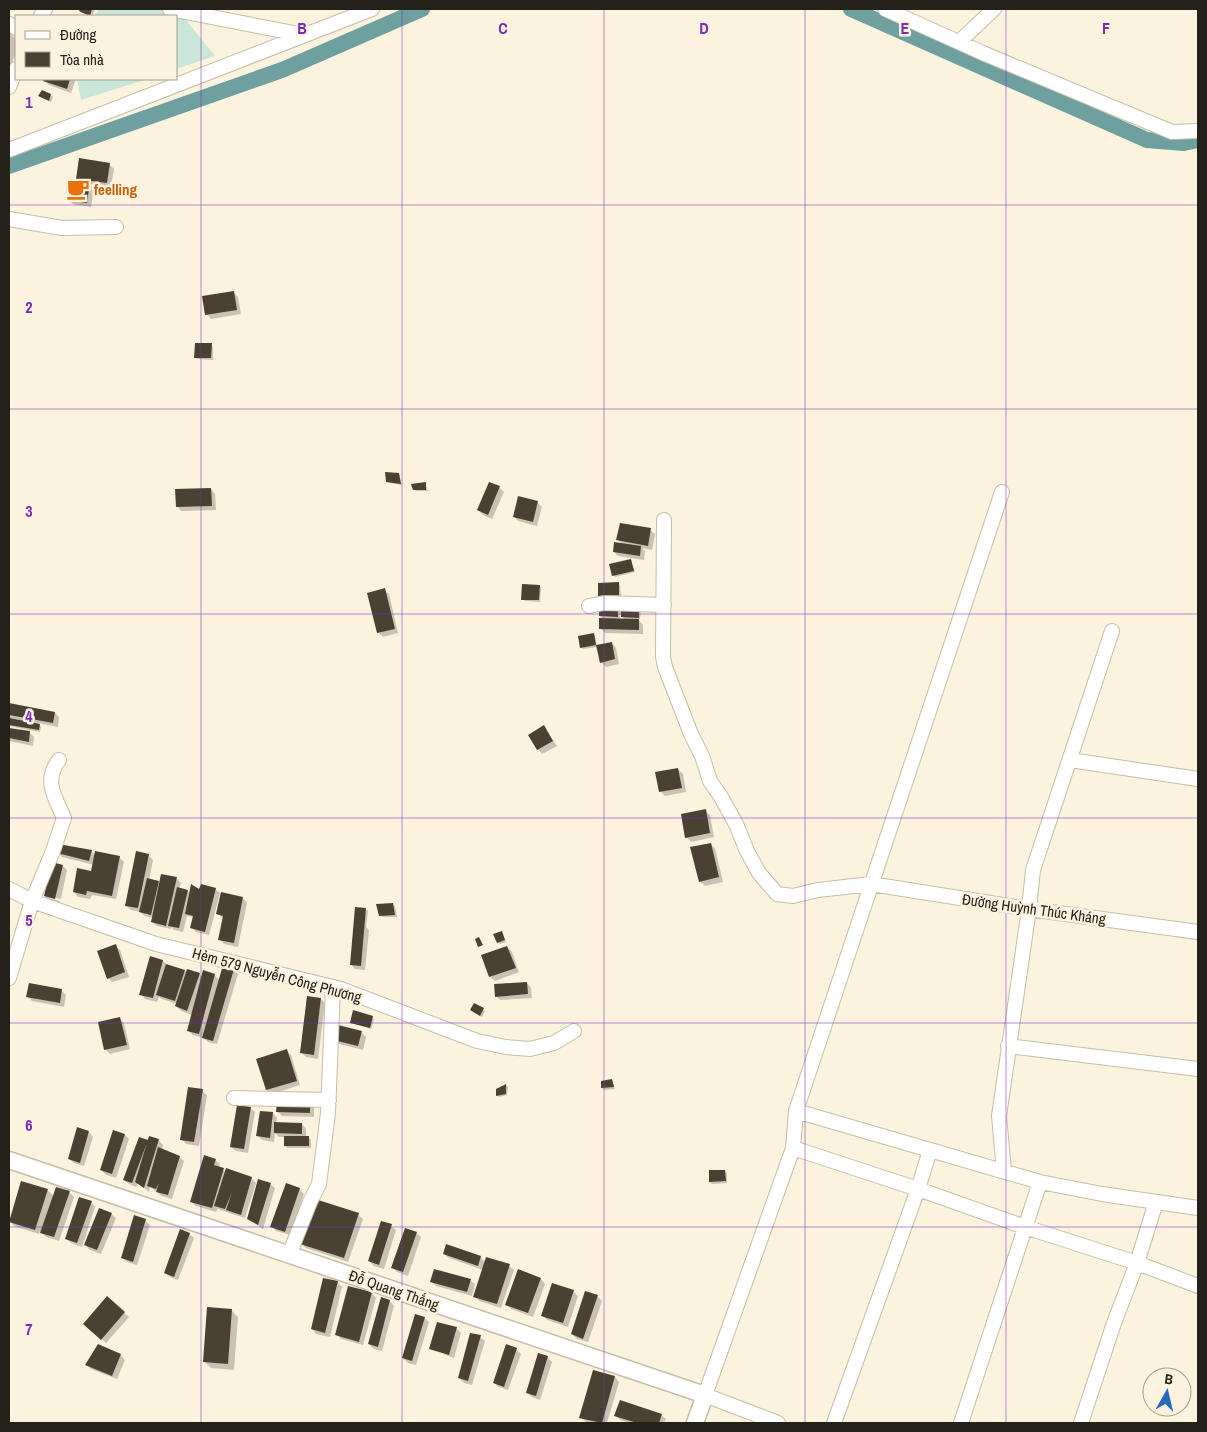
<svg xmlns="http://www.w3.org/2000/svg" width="1207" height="1432" viewBox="0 0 1207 1432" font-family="'Archivo Narrow',sans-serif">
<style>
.green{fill:#cae6d8}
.shadow{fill:#0003;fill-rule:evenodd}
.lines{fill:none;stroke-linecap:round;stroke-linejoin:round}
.canal{stroke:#6ea0a0;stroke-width:16}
.building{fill:#494232}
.minor-casing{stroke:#c5bda9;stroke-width:16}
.tertiary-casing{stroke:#c5bda9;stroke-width:19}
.minor{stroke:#fff;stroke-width:14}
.tertiary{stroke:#fff;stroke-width:16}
.grid{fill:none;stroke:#7b2cbf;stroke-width:1;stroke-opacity:0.55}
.labels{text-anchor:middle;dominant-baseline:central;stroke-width:5;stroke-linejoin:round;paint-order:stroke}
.food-label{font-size:15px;font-weight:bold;fill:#c56008;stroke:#fcf3df;text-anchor:start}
.street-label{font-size:15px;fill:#242119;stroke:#fcf3df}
.grid-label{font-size:16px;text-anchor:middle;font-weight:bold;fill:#7b2cbf;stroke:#fcf3df;stroke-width:5;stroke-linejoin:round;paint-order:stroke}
</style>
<rect width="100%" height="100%" fill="#fcf3df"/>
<!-- green -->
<path class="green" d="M100,9H177L215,56L176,69V16H94Z
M77,79H147L81,100Z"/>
<!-- shadow -->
<path class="shadow" d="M81,9H95L92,16L82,13L80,11Z
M9,32L16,39V53L9,69Z
M45,79H76L71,93L49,85L45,81Z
M51,95L53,97L51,102L40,96Z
M109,164L114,169L111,187L89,184L94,188L91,207L73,204L68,199L82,183L77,178Z
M234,293L238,297L241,314L211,319L207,314Z
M211,345L213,347V360L197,359L196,357Z
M398,474L402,485L389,483L387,481Z
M425,483L428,491H416L414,489Z
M499,487L504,492L492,519L483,515L478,510Z
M211,489L215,494L216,510L181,511L177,506Z
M537,502L542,507L537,526L518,521L514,517Z
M650,530L655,534L652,550L642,548L645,551L644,560L618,556L614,552L622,544L618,540Z
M631,561L635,572L615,577L613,575Z
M618,583L620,585L621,596L601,597L599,595Z
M539,586L541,588L540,602L525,601L523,599Z
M384,590L389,594L398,633L383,637L378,632Z
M618,608L622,613L641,610L640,619H638L643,625V634L605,633L601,629L604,620L600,616ZM620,614L625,620H620Z
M593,635L595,636L597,646L612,643L616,648L619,664L606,667L601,662L597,647L583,649L581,647Z
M9,705L55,713L59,717L58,727L38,723L41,727L40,732L9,726V720H11L9,718Z
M544,727L557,746L542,754L538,749Z
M9,729L30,733L34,737L33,746L9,741Z
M678,769L683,774L686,792L665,796L660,791Z
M705,811L710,815L714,837L691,842L686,837Z
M710,844L715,848L723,882L705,886L700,881Z
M91,851L96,856L119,857L124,862L116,899L92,895L90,899L78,897L74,892L92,872L94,865L62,857L58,853Z
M148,855L153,860L149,880L158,882L160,884L176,878L181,883L179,889L188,891L190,894L215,889L220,893L209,935L196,932L192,928L194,917L187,916L183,932L174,930L171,927V929L157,926L152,922L153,918L145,916L140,912L131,910L127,906Z
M63,866L67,870L61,899L49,896V898L60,901V902L50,900L45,896Z
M243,898L247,903L238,947L224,944L220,939L224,919L218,914Z
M393,904L395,906L397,917H382L380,915Z
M366,910L368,911L366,927L369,930L365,970L355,969L351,964Z
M502,932L506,942L500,944L498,942Z
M115,946L120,950L129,977L112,982L108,978Z
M507,947L512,952L519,972L495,981L490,977Z
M151,958L163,961L167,965L185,971L187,973L199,974L202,977L214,975L220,980L233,970L238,974L217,1044L208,1042L204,1038L193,1035L188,1031L192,1015L181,1011L176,1006L177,1004L162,999L159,997L157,1002L145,999L141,994Z
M527,983L531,988L532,998L500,1000L496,996Z
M61,990L66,995L64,1007L32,1001L28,997Z
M321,999L325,1003L318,1059L306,1057L301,1052Z
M475,1004L485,1011L482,1017L473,1012Z
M372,1017L374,1019L371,1029L351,1022Z
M120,1019L124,1023L130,1049L110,1054L105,1049Z
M338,1026L362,1033L366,1037L363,1050L339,1044L335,1039Z
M286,1051L291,1055L300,1085L272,1094L267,1090L258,1060Z
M612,1080L615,1089L604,1090L602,1088V1082Z
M506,1085L508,1087L507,1095L499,1097L497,1095V1089Z
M202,1091L207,1095L199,1146L186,1144L182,1139Z
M310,1103L314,1108V1117L282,1116L277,1111Z
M250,1108L255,1112L248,1153L236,1151L231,1147Z
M273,1113L277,1118L276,1123L302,1124L306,1129V1138L311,1139V1148H287L285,1146V1137H279L275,1133L274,1142L262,1140L258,1136Z
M114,1131L125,1135L129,1139L116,1178L106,1175L101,1170Z
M89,1132L93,1137L84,1166L74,1163L69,1159Z
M150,1138L159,1141L163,1145L162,1150L179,1157L184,1161L172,1199L162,1196L150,1187L149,1192L138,1183L136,1187L129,1184L124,1180L140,1139L149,1142Z
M215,1160L220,1164L219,1168L226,1172L251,1178L256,1183L245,1218L220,1210L218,1208L216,1212L196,1206L191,1202Z
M710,1171H725L727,1173V1183L712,1184L710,1182Z
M270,1184L275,1188L263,1229L248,1218Z
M299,1189L304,1194L290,1235L276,1231L272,1226Z
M47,1190L54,1196L69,1192L74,1197L59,1241L46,1237L40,1231L39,1234L14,1226L10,1221Z
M91,1202L95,1207L82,1247L71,1243L66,1238Z
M111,1214L116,1218L101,1254L90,1250L85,1245Z
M358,1215L363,1219L348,1262L306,1248L301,1243Z
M145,1220L150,1225L137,1265L127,1262L122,1257Z
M391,1226L396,1230L384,1269L374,1266L369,1261Z
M416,1233L421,1237L408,1276L397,1272L393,1268Z
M189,1234L194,1238L178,1280L170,1277L165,1273Z
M444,1254L480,1257L486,1263L509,1266L514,1270L501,1308L479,1301L475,1296L483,1270L449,1258Z
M518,1271L541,1279L545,1284L533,1317L511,1309L506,1304Z
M470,1280L475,1284L472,1296L436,1286L432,1282Z
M337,1282L342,1287L330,1337L316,1334L312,1329Z
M349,1287L372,1293L376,1298L363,1345L341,1339L337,1335Z
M573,1291L578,1296L568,1327L547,1320L543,1316Z
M597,1296L602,1301L588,1342L577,1339L572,1334Z
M381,1299L390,1301L394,1306L382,1351L374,1349L369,1344Z
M231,1310L238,1317L234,1370L211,1368L204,1361Z
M124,1313L129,1317L106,1343L89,1328Z
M424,1318L429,1322L416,1365L408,1363L403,1358Z
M456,1328L461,1333L454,1358L443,1354H444Z
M480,1337L485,1341L472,1385L464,1383L459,1378Z
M98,1345L121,1355L125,1360L117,1379L91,1369L87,1365Z
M516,1349L521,1354L508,1390L499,1387L494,1383Z
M547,1357L552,1362L540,1400L532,1397L528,1393Z
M594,1371L615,1377L619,1382L607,1423H588L581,1418Z
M616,1415H661L666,1419L664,1423H630L620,1420Z"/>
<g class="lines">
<!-- canal -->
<path class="canal" d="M851,9L1147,140L1184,143L1198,140
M9,166L282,70L422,9"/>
</g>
<!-- building -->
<path class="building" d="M80,9H92L90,16L79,11Z
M44,79H70L67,89L43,81Z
M42,90L51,94L49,101L38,96Z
M79,158L110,163L107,183L76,179Z
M70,180L90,182L87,203L67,200Z
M234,291L237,310L205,315L202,296Z
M195,343H212L211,358H194Z
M385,472L399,473L401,484L386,482Z
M426,482V490H413L411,484Z
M489,482L500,486L488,515L477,510Z
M211,488L212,506L176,507L175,489Z
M518,496L538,501L533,522L513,517Z
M620,523L651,528L648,546L616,540Z
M614,542L641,546L640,556L613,552Z
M631,559L634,571L612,576L609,564Z
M619,582V595L598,596V583Z
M522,584L540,585L539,600H521Z
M385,588L395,629L377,633L367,593Z
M621,605L639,606V618L621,617Z
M599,607H618V617L599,616Z
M599,618L639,619V630L599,629Z
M594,633L596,645L580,648L578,636Z
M612,642L615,659L600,663L596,645Z
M9,703L55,712L53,723L9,715Z
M9,718L40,724L39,730L9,725Z
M544,725L553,741L537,750L528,735Z
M9,728L30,731L29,742L9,738Z
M678,768L682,788L659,792L655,772Z
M706,809L710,833L685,838L681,814Z
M711,843L719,877L699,882L690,847Z
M58,844L92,850L89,861L57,853Z
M95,851L120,856L112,896L87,891L86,895L73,892L77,868L91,871Z
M136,851L149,854L138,908L125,906Z
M52,862L63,865L55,899L44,896Z
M161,874L177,877L166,926L151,922Z
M147,878L159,881L151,915L139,912Z
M191,884L199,889L201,884L216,888L205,932L190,928L193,916L185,914Z
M177,887L188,890L179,928L168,926Z
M221,892L243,897L234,943L218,940L223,916L216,914Z
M393,903L395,915L379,916L376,904Z
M355,907L366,908L361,966L350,965Z
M502,931L505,940L497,943L493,934Z
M479,937L483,945L478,947L475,939Z
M116,944L125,972L107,979L97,951Z
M507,946L516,968L489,977L481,955Z
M150,956L163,960L153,998L139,995Z
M166,964L185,970L175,1001L156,995Z
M223,965L234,969L213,1041L202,1038Z
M187,969L200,973L187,1011L175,1006Z
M203,970L215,974L199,1034L187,1031Z
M527,982L528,994L495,997L494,984Z
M29,983L62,989L60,1003L26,997Z
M307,996L321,998L314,1055L300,1053Z
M474,1003L484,1008L480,1016L470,1010Z
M353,1010L373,1016L370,1028L350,1023Z
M120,1017L127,1045L104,1050L98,1022Z
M338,1025L362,1031L358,1046L333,1040Z
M287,1049L297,1081L266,1090L256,1059Z
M612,1079L614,1087L601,1088V1081Z
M506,1084V1094L496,1096V1089Z
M188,1087L203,1089L194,1142L180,1140Z
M277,1101L310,1102V1113L276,1112Z
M237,1105L251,1107L244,1149L230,1147Z
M260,1111L273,1112L270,1138L256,1136Z
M274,1122L302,1123V1134L274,1133Z
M77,1127L89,1131L80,1163L68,1159Z
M113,1130L125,1134L112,1174L100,1170Z
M149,1136L159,1139L144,1188L135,1182Z
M284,1136H309V1146H284Z
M139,1137L148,1140L132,1183L123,1180Z
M158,1147L180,1156L168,1195L156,1192L159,1183L156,1189L147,1186Z
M204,1155L216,1159L214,1165L224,1168L212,1208L190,1202Z
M226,1168L252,1177L241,1215L226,1210L232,1192L225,1209L214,1206Z
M709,1170H725L726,1181L709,1182Z
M258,1179L271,1183L258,1225L247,1219Z
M21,1181L48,1189L35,1230L9,1222Z
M286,1183L300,1188L285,1232L270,1227Z
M56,1187L70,1191L54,1237L40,1233Z
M79,1197L92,1201L77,1243L65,1239Z
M315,1199L359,1213L344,1258L300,1244Z
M99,1208L112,1213L97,1250L84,1245Z
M134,1215L146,1219L133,1262L121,1258Z
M381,1221L392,1224L379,1265L368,1261Z
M405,1228L417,1232L403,1272L391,1268Z
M180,1229L190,1233L174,1277L164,1273Z
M446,1244L481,1256L478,1266L443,1254Z
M486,1257L510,1264L497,1304L473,1297Z
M434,1269L471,1279L467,1292L430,1282Z
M518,1269L541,1278L528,1313L505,1305Z
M323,1278L338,1281L325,1333L311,1329Z
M552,1283L574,1290L563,1323L541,1316Z
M348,1286L372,1292L359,1342L335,1335Z
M585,1291L598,1295L583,1339L571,1334Z
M107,1296L125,1312L101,1340L83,1324Z
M381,1297L390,1300L378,1347L368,1344Z
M207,1307L232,1309L228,1364L203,1362Z
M415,1314L425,1317L412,1361L402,1358Z
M437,1322L457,1327L449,1355L429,1349Z
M470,1333L481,1335L468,1381L458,1378Z
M98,1344L121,1354L112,1376L85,1365Z
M506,1344L517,1348L504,1387L493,1383Z
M538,1353L548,1356L536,1396L526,1393Z
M593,1370L615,1376L602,1423L579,1418Z
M620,1400L662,1414L659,1423H637L614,1416Z"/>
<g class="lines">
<defs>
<path id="minor" d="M170,9L304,35
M885,9L985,54L1172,132L1198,131
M41,16L45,9
M9,24L16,28
M959,42L994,9
M9,87L16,69
M9,150L372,9
M9,219L62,228L116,227
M664,520L663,657L665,667L691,734L702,756L710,781L721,797L736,824L747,851L759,873L777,894L793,896L818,890L871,884L1029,909L1198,932
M589,606L604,603L664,605
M1070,760L1198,779
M9,889L32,901L156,944L341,989L477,1041L506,1047L530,1049L554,1043L574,1031
M9,978L32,901L53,851L64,818C55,797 43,781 59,760
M1008,1046L1198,1069
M234,1098L329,1100
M796,1111L1040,1182L1102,1194L1198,1208
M793,1148L918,1189L1025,1227L1137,1263L1198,1286
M1004,1171L999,1116L1029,909L1033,870L1112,631
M289,1255L310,1202L319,1184L328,1113L333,987
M778,1423L705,1395L793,1148L796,1111L1002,492
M834,1423L918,1189L930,1150
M961,1423L1040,1182
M1081,1423L1114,1323L1137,1263L1156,1202"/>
<path id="tertiary" d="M9,1160L705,1395L695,1423"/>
</defs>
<!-- minor casing -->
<use href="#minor" class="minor-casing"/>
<!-- tertiary casing -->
<use href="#tertiary" class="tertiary-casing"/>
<!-- minor -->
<use href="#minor" class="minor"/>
<!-- tertiary -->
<use href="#tertiary" class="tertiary"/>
</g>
<!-- grid -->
<path class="grid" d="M201,9V1423M402,9V1423M604,9V1423M805,9V1423M1006,9V1423M9,205H1198M9,409H1198M9,614H1198M9,818H1198M9,1023H1198M9,1227H1198"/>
<!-- icons -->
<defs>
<symbol id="cafe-bare" viewBox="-9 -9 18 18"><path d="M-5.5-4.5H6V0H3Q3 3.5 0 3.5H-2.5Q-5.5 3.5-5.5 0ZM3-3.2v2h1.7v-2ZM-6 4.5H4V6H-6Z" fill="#e8710a" stroke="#fcf3df" stroke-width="2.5" paint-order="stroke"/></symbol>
</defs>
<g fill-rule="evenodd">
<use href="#cafe-bare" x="62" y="173" width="32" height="32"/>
</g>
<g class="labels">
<!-- food labels -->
<g class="food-label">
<text x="94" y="189">feelling</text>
</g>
<!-- street labels -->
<g class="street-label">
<text transform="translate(1034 909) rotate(8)">Đường Huỳnh Thúc Kháng</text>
<text transform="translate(277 975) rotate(15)">Hẻm 579 Nguyễn Công Phương</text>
<text transform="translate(394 1290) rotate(19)">Đỗ Quang Thắng</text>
</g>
</g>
<g class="grid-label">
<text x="302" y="34">B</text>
<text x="503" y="34">C</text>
<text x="704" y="34">D</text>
<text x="905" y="34">E</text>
<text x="1106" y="34">F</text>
<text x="29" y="108">1</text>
<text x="29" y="313">2</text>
<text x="29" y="517">3</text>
<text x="29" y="722">4</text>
<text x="29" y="926">5</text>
<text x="29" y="1131">6</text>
<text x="29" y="1335">7</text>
</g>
<!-- border -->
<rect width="1207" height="1432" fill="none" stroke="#242119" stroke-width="20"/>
<!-- legend -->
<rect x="15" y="15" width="162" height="65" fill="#fcf3df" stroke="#a69f90"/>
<rect x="25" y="31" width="25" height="8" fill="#ffffff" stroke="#a69f90"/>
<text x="60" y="40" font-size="15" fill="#242119">Đường</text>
<rect x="25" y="52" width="25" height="15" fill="#494232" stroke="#a69f90"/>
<text x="60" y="65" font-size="15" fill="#242119">Tòa nhà</text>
<!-- north arrow -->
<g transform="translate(1167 1392) rotate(8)"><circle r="24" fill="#fcf3df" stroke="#a69f90"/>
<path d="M0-4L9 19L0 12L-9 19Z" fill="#2769bb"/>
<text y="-8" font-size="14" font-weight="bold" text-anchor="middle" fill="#242119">B</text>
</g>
</svg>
